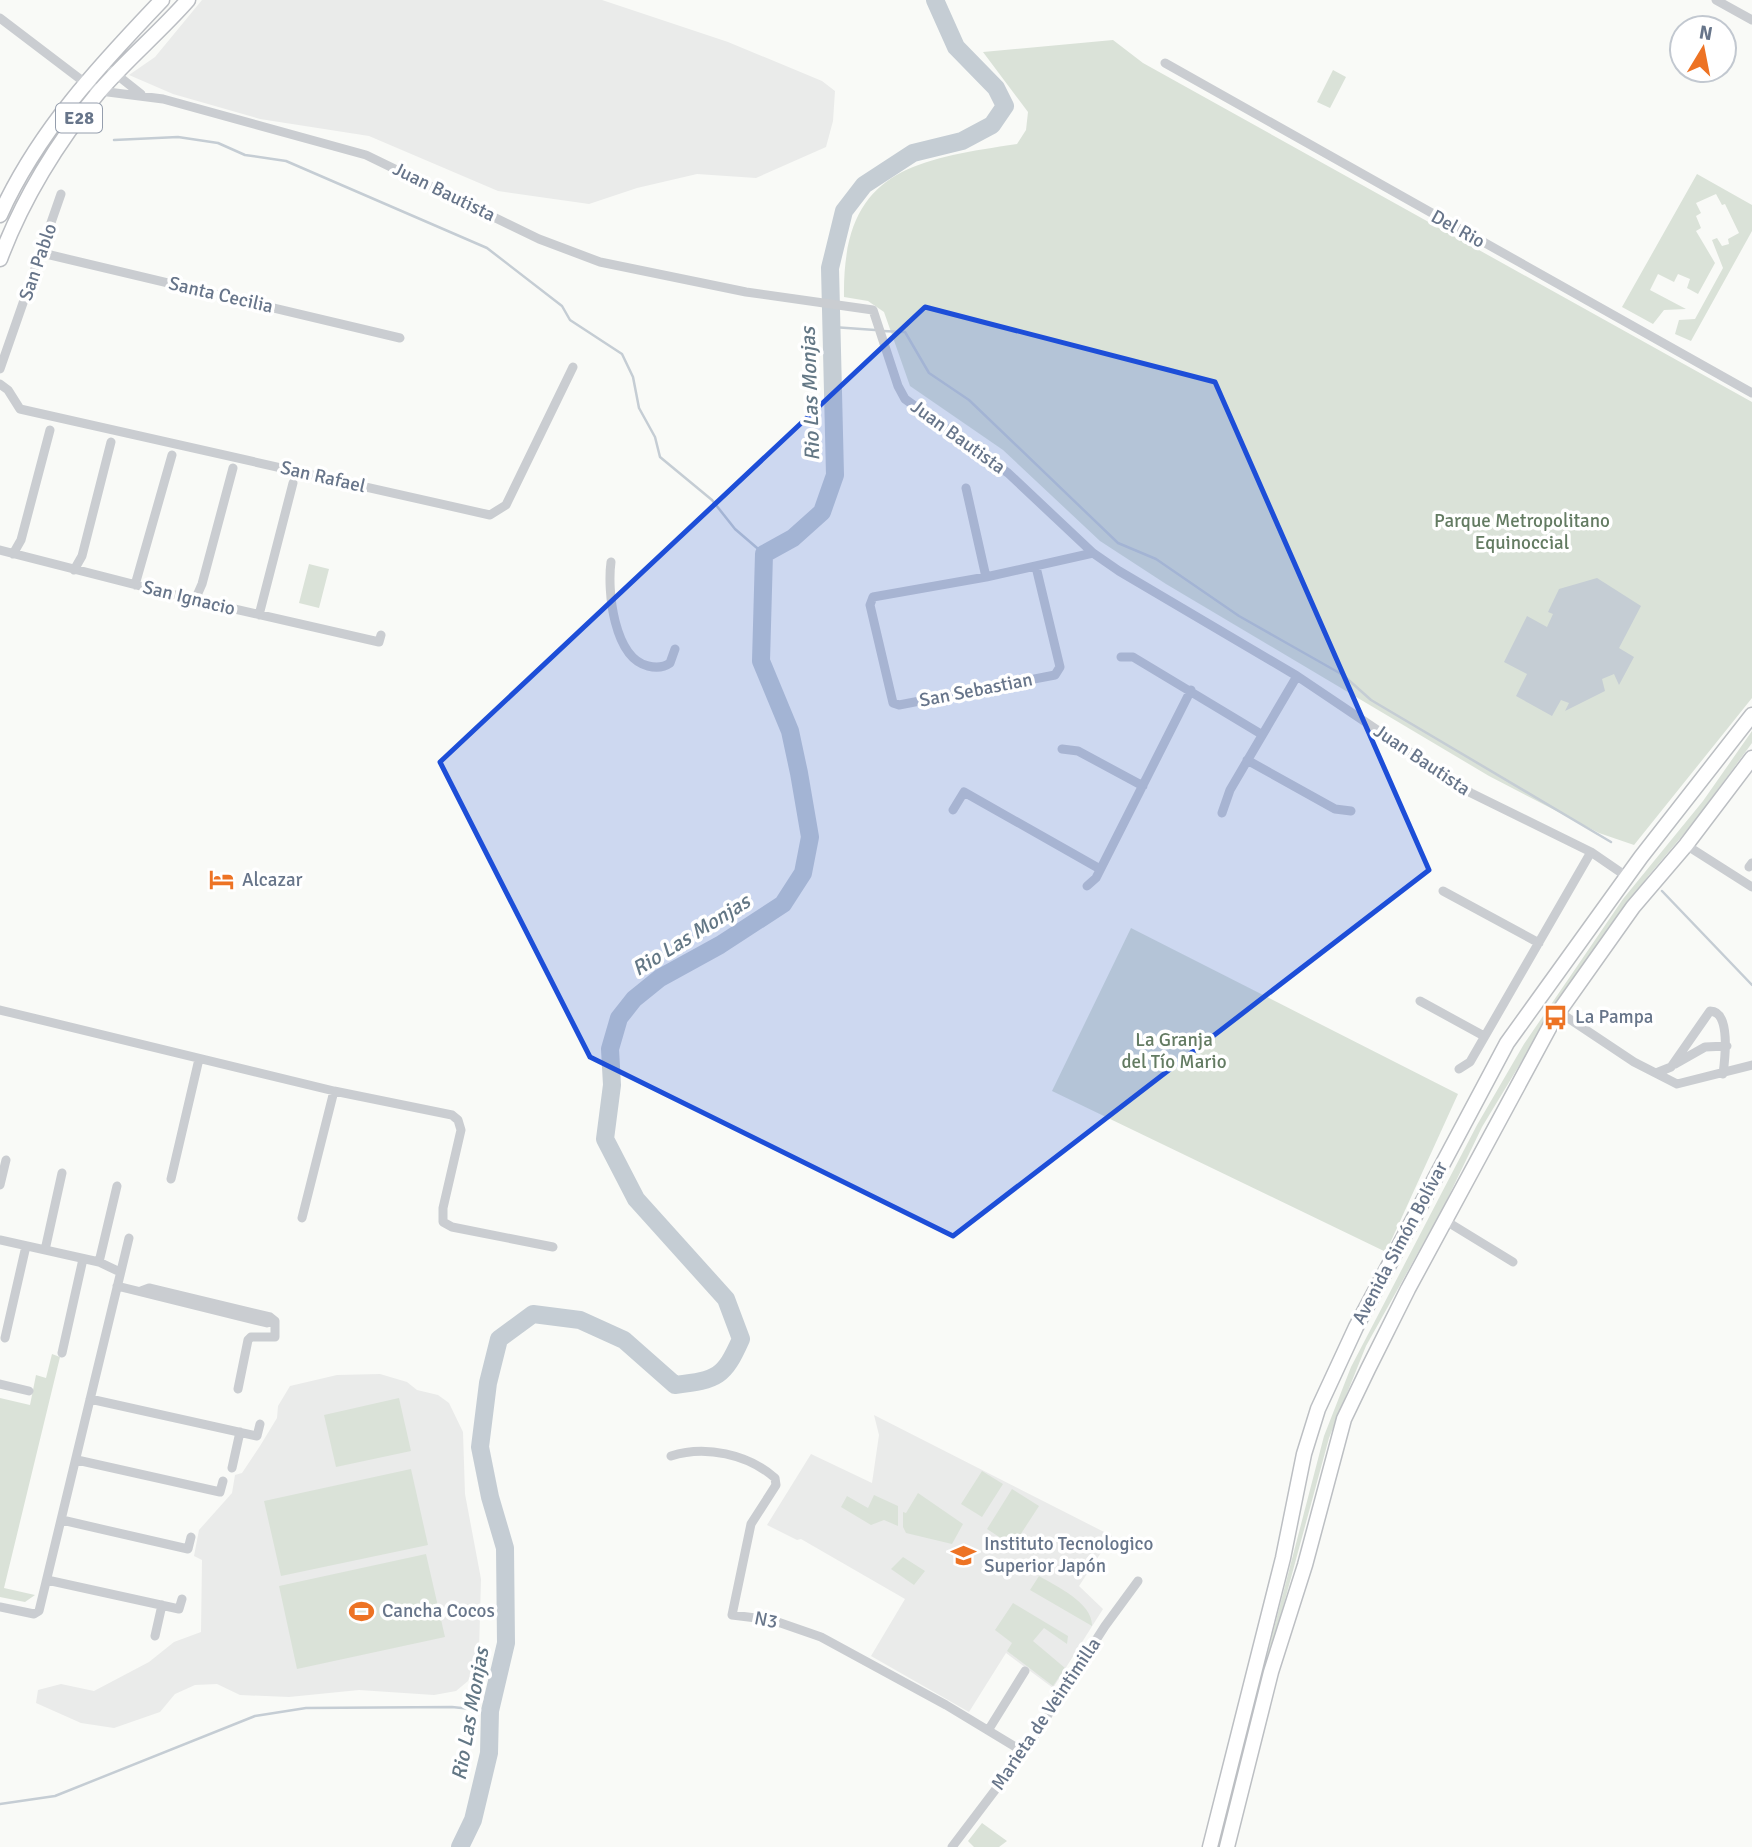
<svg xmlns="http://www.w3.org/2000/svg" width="1752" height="1847" viewBox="0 0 1752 1847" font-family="Signika,sans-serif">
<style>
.built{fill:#eaebea}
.green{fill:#dae2d8}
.water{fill:#c5cdd4}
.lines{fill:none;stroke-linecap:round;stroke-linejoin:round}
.stream{stroke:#c5cdd4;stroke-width:2.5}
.river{stroke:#c5cdd4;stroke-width:18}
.primary-casing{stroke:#bbbec3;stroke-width:17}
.trunk-casing{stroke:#bcbfc3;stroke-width:17}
.minor{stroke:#cacdd1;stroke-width:9}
.primary{stroke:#fff;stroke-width:14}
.trunk{stroke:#fff;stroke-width:14}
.marked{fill:#1d4ed8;fill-opacity:0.2;stroke:#1d4ed8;stroke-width:5;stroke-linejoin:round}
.labels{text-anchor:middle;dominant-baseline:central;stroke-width:7;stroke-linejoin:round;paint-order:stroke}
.shield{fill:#fff;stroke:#959ead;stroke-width:2}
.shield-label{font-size:18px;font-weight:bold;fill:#67758a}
.street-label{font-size:19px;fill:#67758a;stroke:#fff}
.park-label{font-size:19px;fill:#637b62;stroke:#fff}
.poi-label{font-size:19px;fill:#67758a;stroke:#fff;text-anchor:start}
.water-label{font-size:21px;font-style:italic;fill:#637785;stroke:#fff}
</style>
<rect width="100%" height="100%" fill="#f9faf7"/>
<!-- built -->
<path class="built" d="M202,0H602L728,42L822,81L835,91L833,121L826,147L756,178L697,174L637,188L589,204L498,191L369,136L260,119L173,94L129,75L155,57Z
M380,1374L407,1382L417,1390L438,1395L449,1403L463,1432L465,1494L481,1579L479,1651L468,1681L456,1691L434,1695L359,1690L289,1697L240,1695L217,1684L195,1685L175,1694L160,1712L114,1728L81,1723L36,1703L38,1690L61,1684L94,1691L149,1662L174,1642L201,1632L202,1560L194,1556L199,1530L232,1493L235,1475L242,1473L260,1446L277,1418L278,1406L290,1386L337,1375Z
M874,1415L1112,1536L1079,1586L1103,1609L1053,1688L1006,1653L969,1712L871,1656L905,1599L801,1539L797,1540L767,1525L811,1454L872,1483L879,1435Z"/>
<!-- green -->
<path class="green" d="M1113,40L1143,63L1752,402V698L1634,845L1599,833L1489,776L1166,584L1100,541L1003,450L910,386L884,312L868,301L844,297C842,171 911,160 1017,144L1026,130L1028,112L983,52Z
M1333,70L1346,77L1330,108L1317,102Z
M1697,174L1752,205V231L1691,341L1675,334L1679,320L1695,319L1723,268L1712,240L1717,238L1722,246L1729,244L1728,239L1739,233L1725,204L1722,205L1716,194L1696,203L1701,213L1696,216L1701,228L1696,231L1715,263L1698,294L1687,288L1690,279L1678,274L1674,282L1658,274L1650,290L1686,309L1664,310L1653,324L1622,307Z
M309,564L329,569L319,608L299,603Z
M1752,731V743L1694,822L1649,875L1600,940L1548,1018L1482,1127L1443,1208L1366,1346L1329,1438L1264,1677L1223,1847H1217L1324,1436L1351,1367L1477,1125L1524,1044L1623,899L1703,801Z
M1131,928L1458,1094L1386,1252L1052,1091Z
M52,1354L60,1357L4,1588L35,1595L25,1602L0,1597V1398L30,1405L36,1375L46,1378Z
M399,1398L411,1451L336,1467L324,1415Z
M411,1469L428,1545L281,1576L264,1501Z
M982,1471L1003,1484L982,1517L961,1504Z
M1012,1489L1039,1506L1013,1546L987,1529Z
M918,1493L963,1524L952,1544L906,1533L903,1527V1512L906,1513Z
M874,1495L898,1506V1526L884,1520L871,1525L841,1507L847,1496L868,1508Z
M426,1554L445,1637L297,1669L279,1586Z
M903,1557L925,1571L914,1585L891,1569Z
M1039,1576C1056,1586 1093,1603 1092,1626L1030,1590Z
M1013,1603L1068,1636L1067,1644L1044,1628L1033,1641L1065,1668L1053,1686L1007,1651L1012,1643L995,1630Z
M982,1823L1007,1841L999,1847H974L968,1841Z"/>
<!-- water -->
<path class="water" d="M1597,578L1641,606L1619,648L1634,657L1619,685L1614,674L1602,679L1605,691L1565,711L1569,703L1561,700L1552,716L1516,696L1527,674L1504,662L1527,616L1547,627L1553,614L1548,612L1559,589Z"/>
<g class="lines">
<!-- stream -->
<path class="stream" d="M114,140L178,137L218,143L245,155L286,161L487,248L562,306L570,320L622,354L633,377L639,408L655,437L660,457L712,500L735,529L764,554
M833,327L875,330
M882,331L905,332L929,373L969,400L1118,543L1156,559L1239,616L1343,675L1371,700L1611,842
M1662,891L1752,985
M0,1804L55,1796L255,1716L306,1708L452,1707L490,1711"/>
<!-- river -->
<path class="river" d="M460,1847L473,1820L489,1753L490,1711L506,1643L505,1548L490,1497L480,1447L488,1383L499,1339L533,1314L580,1320L624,1340L675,1385C718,1380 724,1377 741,1339L726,1299L636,1199L605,1139L612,1085L610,1049L619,1018L634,999L660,978L720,945L783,904L803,873L810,837L799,773L790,731L761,661L764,554L793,538L822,512L835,475L830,268L844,211L864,185L913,153L962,141L992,125L1005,106L996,88L956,47L935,0"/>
<defs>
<path id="primary" d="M0,215C38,131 99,66 162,0
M0,259C22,200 58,141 98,93C126,60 160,32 188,0"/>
<path id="trunk" d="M1210,1847L1283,1558L1304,1454L1318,1409L1356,1327L1507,1043L1641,857L1752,715
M1227,1847L1271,1672L1305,1565L1344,1419L1368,1369L1408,1289L1555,1017L1633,907L1686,845L1752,758"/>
</defs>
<!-- primary casing -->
<use href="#primary" class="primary-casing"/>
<!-- trunk casing -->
<use href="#trunk" class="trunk-casing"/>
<!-- minor -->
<path class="minor" d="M1716,0L1752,20
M0,18L84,82L100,91L163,99L366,155L539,239L600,262L746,292L873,310L898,386L905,399L1008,473L1093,553L1119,571L1297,676L1471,793L1591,852L1626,876
M1165,63L1752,393
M112,71L141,94
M42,253L400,338
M0,369L61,194
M0,384L8,390L20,409L490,515L506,505L573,367
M966,488L986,577
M0,550L195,600L379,642L381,635
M13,554L21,540L50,430
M611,562C607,591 614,658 648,666C656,668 663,668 670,663L675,649
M1036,567L1060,667L1055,675L899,705L893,703L870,605L873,597L986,577L1093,553
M74,570L82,556L111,442
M135,585L172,455
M195,600L202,584L233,468
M259,615L293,483
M1121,657H1133L1261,734
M1062,749L1078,751L1143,786
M1247,760L1335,809L1351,811
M953,810L964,792L1100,869
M1222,813L1230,790L1297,676
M1686,845L1752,887
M1749,867L1752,863
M1087,886L1096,878L1191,690
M1443,891L1539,943
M1420,1001L1484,1036
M0,1010L334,1091L452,1115L458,1120L461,1130L443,1208V1222L452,1227L553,1247
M1559,1012L1634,1062L1677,1084L1752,1065
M1675,1064L1705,1047L1727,1046
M1459,1069L1470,1062L1591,852
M1656,1073L1671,1067L1710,1011C1731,1011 1725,1059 1723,1074
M171,1179L199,1059
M0,1185L6,1160
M302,1218L334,1091
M1446,1221L1513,1262
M0,1240L99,1262L120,1272
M45,1250L62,1173
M99,1262L117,1186
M117,1286L267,1323L275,1321
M141,1291L149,1288L270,1317L275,1321
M5,1338L26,1246
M62,1353L83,1259
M0,1384L29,1391
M238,1389L248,1340L251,1337H275V1321
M90,1399L257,1436L260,1424
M671,1456C705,1445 748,1454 775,1478L776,1485L751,1524L732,1615L772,1620L821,1637L946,1705L1024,1752
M77,1460L220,1492L223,1481
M232,1468L240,1432
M62,1520L188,1549L191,1537
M47,1580L179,1609L182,1599
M0,1607L34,1614L39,1611L129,1238
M155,1636L162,1605
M989,1729L1025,1671
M952,1847L1024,1752L1105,1626L1138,1581"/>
<!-- primary -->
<use href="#primary" class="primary"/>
<!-- trunk -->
<use href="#trunk" class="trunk"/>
</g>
<!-- marked area -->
<path class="marked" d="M925,307L1215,382L1429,870L953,1236L590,1057L440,762Z"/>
<!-- icons -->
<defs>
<symbol id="hotel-bare" viewBox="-9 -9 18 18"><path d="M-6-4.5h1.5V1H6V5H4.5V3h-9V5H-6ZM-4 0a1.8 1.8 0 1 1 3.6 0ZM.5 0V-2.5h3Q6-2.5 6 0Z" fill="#ed7324" stroke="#fff" stroke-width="2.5" paint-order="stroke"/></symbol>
<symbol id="bus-bare" viewBox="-9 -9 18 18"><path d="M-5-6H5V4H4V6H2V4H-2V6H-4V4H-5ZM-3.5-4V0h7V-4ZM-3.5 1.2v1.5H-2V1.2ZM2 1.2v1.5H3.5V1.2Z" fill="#ed7324" stroke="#fff" stroke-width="2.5" paint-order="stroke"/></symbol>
<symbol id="university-bare" viewBox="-9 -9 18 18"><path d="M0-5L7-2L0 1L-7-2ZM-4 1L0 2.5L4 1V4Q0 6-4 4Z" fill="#ed7324" stroke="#fff" stroke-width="2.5" paint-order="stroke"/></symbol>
<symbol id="stadium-bare" viewBox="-9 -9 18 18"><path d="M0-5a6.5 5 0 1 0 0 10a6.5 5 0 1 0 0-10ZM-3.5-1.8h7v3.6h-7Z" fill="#ed7324" stroke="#fff" stroke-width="2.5" paint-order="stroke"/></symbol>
</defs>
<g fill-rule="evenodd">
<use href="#hotel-bare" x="204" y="862" width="35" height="35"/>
<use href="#bus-bare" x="1538" y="1000" width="35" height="35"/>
<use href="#university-bare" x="946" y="1538" width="35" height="35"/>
<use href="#stadium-bare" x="344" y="1594" width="35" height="35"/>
</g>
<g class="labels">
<!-- shield labels -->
<rect class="shield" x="56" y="103.5" width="46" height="29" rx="5"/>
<g class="shield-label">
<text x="79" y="118">E28</text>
</g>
<!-- street labels -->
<g class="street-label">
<text transform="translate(444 192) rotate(26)">Juan Bautista</text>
<text transform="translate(1458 229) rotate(29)">Del Rio</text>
<text transform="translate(38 262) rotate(-71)">San Pablo</text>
<text transform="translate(221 295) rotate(13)">Santa Cecilia</text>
<text transform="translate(958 437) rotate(36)">Juan Bautista</text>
<text transform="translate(323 477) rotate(13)">San Rafael</text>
<text transform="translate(189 598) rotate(14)">San Ignacio</text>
<text transform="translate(976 690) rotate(-11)">San Sebastian</text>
<text transform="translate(1422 760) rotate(34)">Juan Bautista</text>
<text transform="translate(1400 1243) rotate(-62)">Avenida Simón Bolívar</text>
<text transform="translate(766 1620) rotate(11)">N3</text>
<text transform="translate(1046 1714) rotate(-56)">Marieta de Veintimilla</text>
</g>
<!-- park labels -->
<g class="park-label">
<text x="1522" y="521">Parque Metropolitano<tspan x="1522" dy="22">Equinoccial</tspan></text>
<text x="1174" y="1040">La Granja<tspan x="1174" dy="22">del Tío Mario</tspan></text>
</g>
<!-- poi labels -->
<g class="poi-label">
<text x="242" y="880">Alcazar</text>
<text x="1575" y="1017">La Pampa</text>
<text x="984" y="1544">Instituto Tecnologico<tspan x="984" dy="22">Superior Japón</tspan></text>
<text x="382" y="1611">Cancha Cocos</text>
</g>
<!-- water labels -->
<g class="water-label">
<text transform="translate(810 394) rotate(-92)">Rio Las Monjas</text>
<text transform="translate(691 935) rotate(-32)">Rio Las Monjas</text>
<text transform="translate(470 1714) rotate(-80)">Rio Las Monjas</text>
</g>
</g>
<!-- north arrow -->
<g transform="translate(1703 49) rotate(10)"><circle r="33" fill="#ffffff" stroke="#c2c8d0" stroke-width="2"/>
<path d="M0-5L12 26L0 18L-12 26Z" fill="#ed7324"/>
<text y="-10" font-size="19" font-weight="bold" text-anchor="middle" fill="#67758a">N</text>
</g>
</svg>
